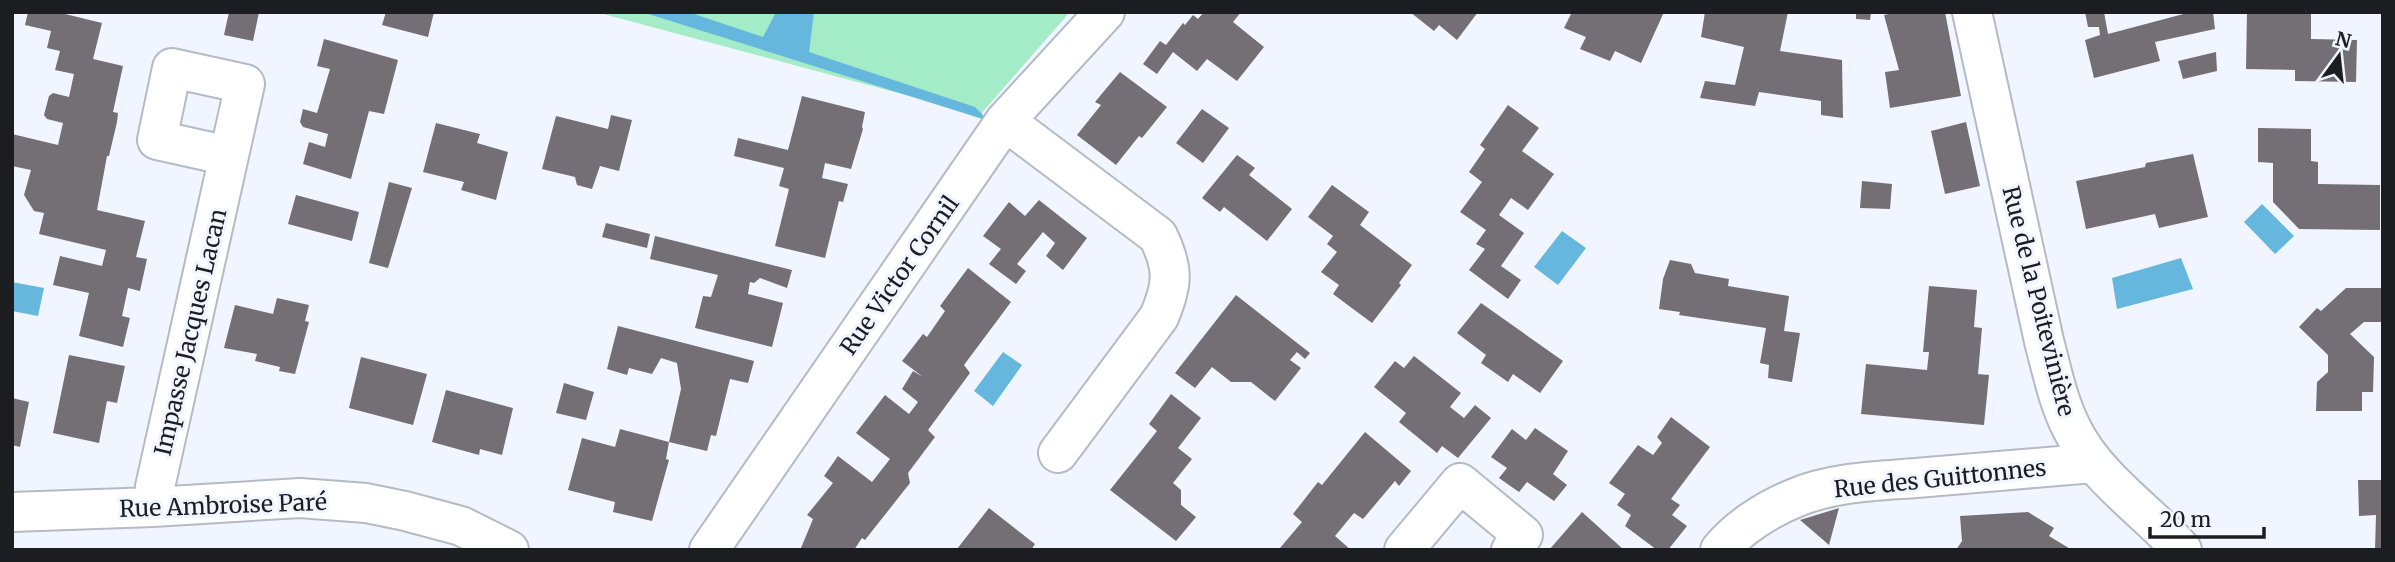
<svg xmlns="http://www.w3.org/2000/svg" width="2395" height="562" viewBox="0 0 2395 562" font-family="Merriweather,serif">
<style>
.green{fill:#a4ebc7}
.water{fill:#66b7de}
.building{fill:#746e75}
.lines{fill:none;stroke-linecap:round;stroke-linejoin:round}
.street-casing{stroke:#b6bac3;stroke-width:42}
.street{stroke:#fff;stroke-width:38}
.labels{text-anchor:middle;dominant-baseline:central;stroke-width:6;stroke-linejoin:round;paint-order:stroke}
.street-label{font-size:23px;fill:#1b1d20;stroke:#f1f5ff}
</style>
<rect width="100%" height="100%" fill="#f1f5ff"/>
<!-- green -->
<path class="green" d="M596,12H1070L980,115Z"/>
<!-- water -->
<path class="water" d="M642,12H688L763,37L776,12H814L809,52L975,107L989,121Z
M2262,204L2294,236L2275,254L2244,222Z
M1562,231L1586,248L1558,285L1534,267Z
M2181,258L2193,289L2117,309L2112,278Z
M12,282L44,288L38,316L12,311Z
M1003,352L1022,365L993,406L974,391Z"/>
<!-- building -->
<path class="building" d="M28,12H57L102,23L93,59L123,66L113,112L118,113L117,122L109,156H107L97,210L145,221L136,257L147,259L140,291L128,288L122,316L130,318L123,347L79,336L89,293L53,285L60,256L102,266L106,250L39,234L44,213L34,211L24,195L31,170L12,166V134L58,145L63,123L47,119L44,115L49,96L53,93L69,97L74,74L55,70L60,51L47,48L51,31L25,25Z
M229,12H259L253,41L224,35Z
M386,12H434L428,37L382,25Z
M1204,12H1241L1233,22L1264,47L1237,81L1207,59L1197,71L1173,52L1157,74L1143,64L1160,41L1166,45L1183,23L1185,25L1193,15L1198,19Z
M1410,12H1478L1457,40L1439,25L1434,31Z
M1572,12H1664L1641,63L1615,51L1610,61L1580,49L1586,37L1564,28Z
M1705,12H1788L1780,51L1842,60L1843,118L1821,115V101L1759,92L1755,106L1700,98L1705,81L1735,85L1744,47L1701,37Z
M1856,12L1871,13L1870,20L1856,19Z
M1897,12H1945L1961,96L1890,108L1885,72L1899,70L1884,15Z
M2085,12H2104L2108,34L2191,12H2213L2215,29L2155,42L2160,61L2094,78L2085,40L2100,35L2099,27H2088Z
M2247,12L2311,13V39L2357,40L2356,82L2295,81V70L2246,69Z
M324,39L398,60L384,114L369,111L351,179L303,164L309,142L325,147L328,134L303,127L300,122L303,109L317,113L330,69L317,66Z
M2216,52L2217,71L2183,79L2178,61Z
M1120,72L1167,107L1142,138L1139,136L1116,165L1077,135L1101,105L1095,102Z
M802,96L865,112L862,127L863,129L851,169L825,163L822,178L848,184L843,202L839,201L825,258L775,246L789,189L779,186L784,168L734,156L738,138L788,150Z
M1508,105L1539,128L1522,151L1554,174L1528,210L1511,198L1499,215L1524,233L1501,266L1521,280L1508,299L1469,270L1485,249L1476,244L1486,230L1460,212L1482,182L1469,172L1485,149L1480,145Z
M1202,109L1229,128L1203,163L1176,143Z
M611,115L632,120L619,171L600,166L592,189L577,185L575,177L542,169L556,116L608,129Z
M1966,122L1980,186L1945,194L1931,131Z
M436,123L480,134L477,143L508,152L496,200L461,190L464,182L423,172Z
M2258,128L2311,129V161L2318,162V184L2380,185V230L2299,229L2273,202V163L2258,162Z
M2193,154L2208,217L2159,228L2155,214L2086,229L2076,181L2145,167L2146,163Z
M1237,155L1255,168L1249,175L1292,209L1267,241L1224,207L1220,212L1202,198Z
M1862,181L1892,184L1890,209L1860,208Z
M389,182L412,188L388,268L369,263Z
M1332,185L1369,212L1360,225L1412,265L1399,283L1401,285L1372,323L1333,294L1339,285L1321,272L1337,252L1327,244L1333,236L1308,217Z
M296,195L359,212L352,241L288,224Z
M1039,200L1087,238L1063,270L1046,256L1055,243L1043,232L1017,264L1026,271L1016,284L989,264L1001,249L983,236L1009,202L1025,216Z
M606,223L650,234L647,248L602,237Z
M655,236L792,270L787,288L760,278L754,283L750,282L748,294L783,303L772,347L695,328L703,296L711,297L718,275L650,259Z
M1670,260L1691,264L1695,273L1729,279L1728,286L1789,296L1784,331L1800,333L1792,382L1768,378L1769,365L1760,363L1766,328L1679,315L1680,312L1659,309L1663,279Z
M968,268L1011,302L964,365L970,373L928,430L935,437L908,473L910,483L865,540L862,538L854,550L801,548L813,519L807,515L833,483L824,476L838,456L872,482L890,459L856,433L885,395L909,414L918,402L902,389L913,371L923,377L902,361L923,334L927,337L945,311L940,306Z
M1929,286L1977,290L1974,327L1982,328L1978,374L1989,375L1984,425L1861,414L1866,364L1927,370L1929,352H1923Z
M2346,288H2383V322H2364L2350,334L2374,357L2373,392H2362V411H2316L2317,382L2328,372V355L2299,327L2317,308L2321,311Z
M1236,295L1310,353L1305,359L1297,352L1290,360L1301,368L1275,401L1251,382H1231L1212,367L1195,388L1175,373Z
M277,298L309,305L305,321L309,322L295,374L279,371L280,367L255,361L257,354L224,348L235,305L273,314Z
M1481,303L1563,361L1540,393L1513,374L1508,382L1481,363L1486,355L1457,333Z
M618,326L754,361L748,383L730,379L716,436L711,435L707,451L669,442L681,389L677,363L661,358L652,374L629,368L627,375L607,369Z
M69,355L125,366L117,403L107,401L99,443L53,433Z
M1414,356L1461,393L1450,407L1464,418L1475,405L1491,418L1458,458L1442,446L1437,453L1399,422L1406,413L1374,387L1395,361L1404,368Z
M361,357L427,374L413,425L349,408Z
M564,383L594,392L586,420L556,413Z
M446,390L513,408L502,455L480,449L479,455L432,442Z
M1171,394L1201,418L1178,448L1192,459L1173,483L1181,490V505L1196,517L1176,541L1110,490L1157,431L1149,424Z
M12,398L29,402L20,447L12,445Z
M1671,417L1710,447L1671,499L1680,505L1672,515L1687,526L1668,550H1657L1625,526L1631,515L1617,505L1625,494L1609,483L1638,445L1653,455L1662,443L1657,437Z
M1535,428L1568,451L1553,474L1567,485L1554,501L1527,482L1519,492L1499,478L1507,468L1491,457L1512,429L1526,440Z
M620,429L669,442L666,459L669,460L652,521L613,512L615,502L568,490L582,438L615,447Z
M1365,432L1411,471L1399,486L1395,481L1363,519L1354,513L1335,536L1351,550H1282L1280,548L1302,522L1293,514L1318,482L1322,485Z
M2358,480H2383V550H2375L2376,515L2359,516Z
M989,508L1035,544L1031,550L957,549Z
M1839,508L1829,545L1800,520Z
M1582,512L1624,550H1549Z
M2028,512L2054,528L2049,536L2072,550H1956L1962,541L1960,516Z"/>
<g class="lines">
<defs>
<path id="street" d="M1972,12L2044,341C2052,371 2058,402 2072,429C2096,478 2146,510 2182,550
M1005,121L1158,236C1174,269 1173,284 1159,317L1058,453
M153,507L155,487L245,84L172,68L157,140L229,156
M12,512L153,507L300,498L366,503L405,511L461,526L509,550
M709,550L1005,121L1105,12
M1404,550L1460,483L1523,535L1511,550
M1720,550C1739,527 1768,509 1795,498C1832,482 1877,481 1916,478C1975,473 2035,468 2094,463"/>
</defs>
<!-- street casing -->
<use href="#street" class="street-casing"/>
<!-- street -->
<use href="#street" class="street"/>
</g>
<g class="labels">
<!-- street labels -->
<g class="street-label">
<text transform="translate(899 275) rotate(-55)">Rue Victor Cornil</text>
<text transform="translate(2039 301) rotate(76)">Rue de la Poitevinière</text>
<text transform="translate(190 332) rotate(-77)">Impasse Jacques Lacan</text>
<text transform="translate(1940 478) rotate(-6)">Rue des Guittonnes</text>
<text transform="translate(223 505) rotate(-2)">Rue Ambroise Paré</text>
</g>
</g>
<!-- border -->
<rect width="2395" height="562" fill="none" stroke="#1b1d20" stroke-width="28"/>
<!-- north arrow -->
<g transform="translate(2339 56) rotate(15)" stroke="#f1f5ff" stroke-width="5" paint-order="stroke">
<path d="M0-5L12 26L0 18L-12 26Z" fill="#1b1d20"/>
<text y="-10" font-size="19" font-weight="bold" text-anchor="middle" fill="#1b1d20">N</text>
</g>
<!-- scale -->
<path d="M2150 527v10h114v-10" fill="none" stroke="#1b1d20" stroke-width="3.5"/>
<text x="2160" y="527" font-size="21" fill="#1b1d20" stroke="#f1f5ff" stroke-width="5" paint-order="stroke">20 m</text>
</svg>
